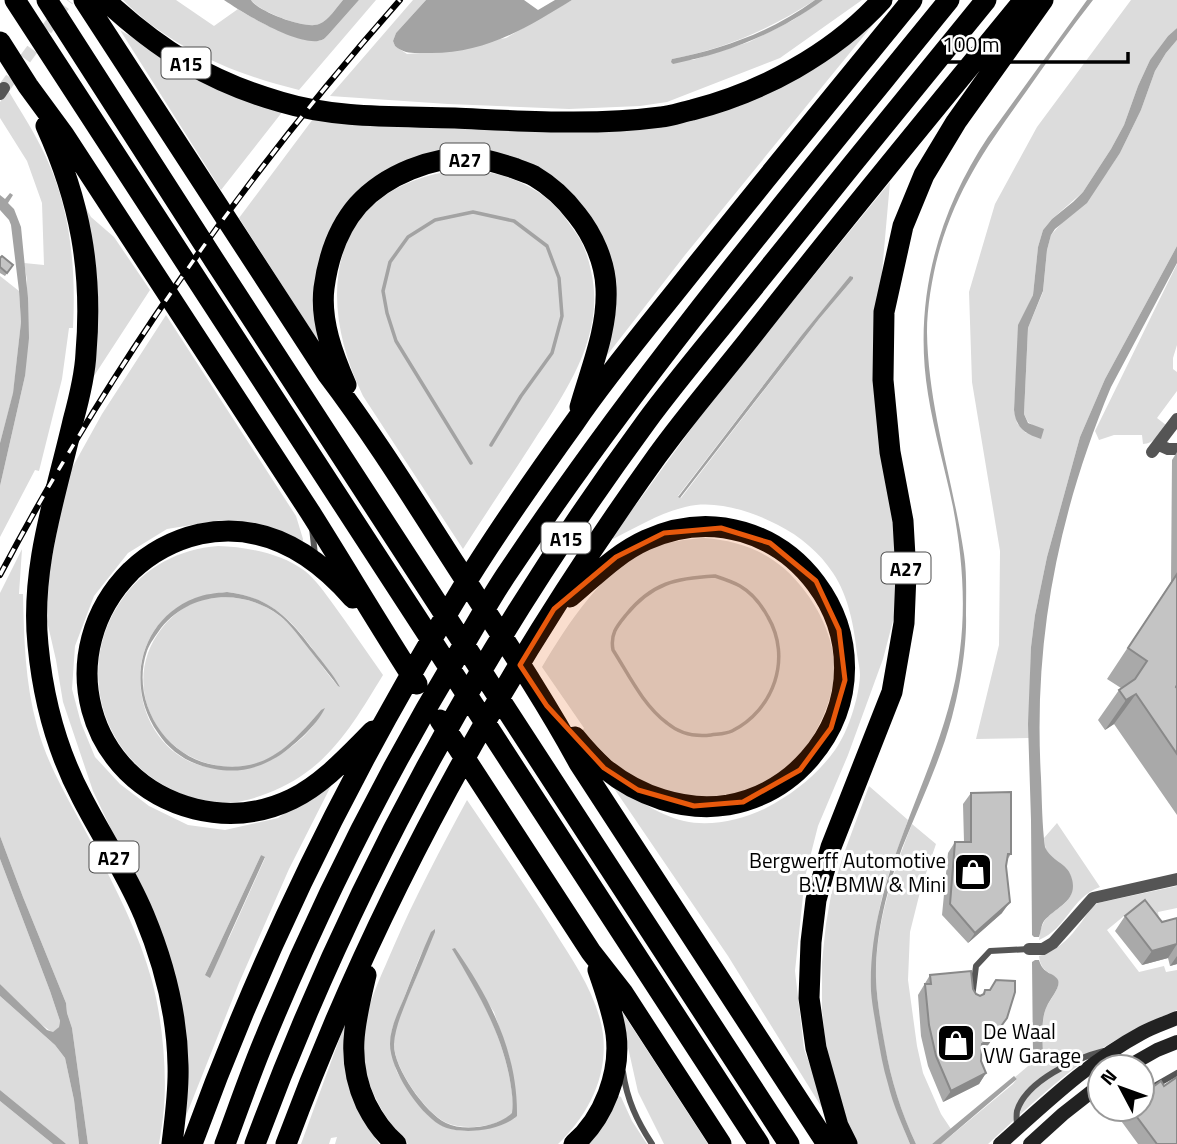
<svg xmlns="http://www.w3.org/2000/svg" width="1177" height="1144" viewBox="0 0 1177 1144" font-family="'Titillium Web',sans-serif">
<style>
.green{fill:#dcdcdc;fill-rule:evenodd}
.water{fill:#a3a3a3}
.lines{fill:none;stroke-linecap:round;stroke-linejoin:round}
.stream{stroke:#a3a3a3;stroke-width:3.5}
.street-tunnel{stroke:#d9d9d9;stroke-width:12;stroke-dasharray:12 6;stroke-linecap:butt}
.lane{stroke:#555;stroke-width:6}
.street{stroke:#555;stroke-width:12}
.secondary{stroke:#222;stroke-width:14}
.highway{stroke:#000;stroke-width:21}
.rail-casing{stroke:#000;stroke-width:6}
.rail{stroke:#fff;stroke-width:3.5;stroke-dasharray:10;stroke-linecap:butt}
.wall{fill:#a9a9a9}
.shaded-wall{fill:#898989}
.building{fill:#c4c4c4;stroke:#898989;stroke-width:2}
.marked{fill:#e8590c;fill-opacity:0.2;stroke:#e8590c;stroke-width:5;stroke-linejoin:round}
.labels{text-anchor:middle;dominant-baseline:central;stroke-width:6;stroke-linejoin:round;paint-order:stroke}
.shield{fill:#fff;stroke:#4c4c4c;stroke-width:2}
.shield-label{font-size:19px;font-weight:bold;fill:#000}
.poi-label{font-size:21px;fill:#000;stroke:#fff;text-anchor:end}
</style>
<rect width="100%" height="100%" fill="#fff"/>
<!-- green -->
<path class="green" d="M123,0H176L214,26L238,9C252,19 301,43 318,41C324,40 323,39 328,35L359,0H376L299,90C236,75 169,47 123,0Z
M251,0H343C336,8 329,20 319,24C306,30 258,11 251,0Z
M413,0H426L396,33L393,41L395,46L407,54L420,53L506,38L572,0H815C770,29 725,49 672,59L693,60L749,42L793,20L823,0H862L780,58L667,102L640,106L569,109L448,104L330,96Z
M887,0H893L685,255L601,363L611,280L552,181L425,158L333,233L329,358L239,218L316,115L506,124L729,102Z
M1131,0H1177V28L1168,36L1150,60L1138,86L1124,125L1111,149L1083,192L1052,219L1043,230L1038,247L1033,295L1019,325L1014,410L1017,423L1026,433L1037,428L1028,422L1024,414L1028,328L1043,292L1047,250L1051,235L1108,171L1120,153L1141,110L1155,71L1166,53L1177,40V246L1105,379L1080,437L1047,557L1035,615L1031,647L1029,738L976,739L999,645L1000,551L972,382L969,292L995,204L1037,127Z
M120,30L213,86L283,111L221,190Z
M8,90C21,112 35,133 46,157C71,211 76,269 73,328H69L62,379L39,471L35,470L0,537V486L25,376L27,280L24,263L44,265L42,203L27,161L0,118V102Z
M459,170C497,169 539,184 563,215C569,224 576,232 581,241C586,251 589,261 591,271C606,335 566,392 533,442C510,478 486,513 463,549L363,396C313,294 330,185 459,170Z
M890,182L874,362L894,523L897,580L894,617L883,659L848,755L818,826L805,877L795,971L804,1049L832,1124L728,956L609,781C630,795 658,815 684,821C710,827 742,820 766,808C793,794 817,775 835,750C848,732 859,698 860,675C860,669 858,661 857,654C854,627 849,597 833,573C820,553 800,536 778,525C755,513 723,502 696,505C666,509 639,526 613,539L612,535L641,498L712,400ZM851,276L853,279L819,319L681,498L678,496L801,336Z
M86,208L91,217L114,237L150,290L92,379Z
M1177,264V345L1173,358V369L1177,372V391L1157,418L1166,425C1159,434 1154,444 1143,444L1142,435H1114L1099,440L1095,431Z
M0,276L19,291L21,322L13,394L0,443Z
M166,315L296,516L303,539L302,545L252,523L222,520L167,529L128,553L94,596L75,646L72,689L81,723L95,757L120,784L149,806L188,825L225,830L278,818L336,776L289,869L239,983L184,1121L145,901L93,791L63,702L56,660L41,595L49,574L67,477L102,414ZM261,855L265,858L229,938L205,975Z
M704,538C745,541 779,556 804,590C819,609 833,638 834,663C835,687 828,708 817,729C786,788 720,811 658,789C628,779 603,754 583,730L584,728L542,667C568,624 603,568 651,548C667,542 686,539 704,538Z
M218,546C247,547 281,553 305,571C316,580 325,593 333,604C350,627 366,651 383,675C361,711 339,750 304,774C285,788 253,801 230,803C208,804 188,798 169,788C98,752 76,662 123,598C145,567 179,549 218,546ZM227,592C287,599 307,642 339,687C320,667 303,634 281,617C260,600 233,594 206,599C189,602 173,614 162,628C120,681 153,755 219,766C230,767 245,768 256,764C284,755 302,732 321,710C316,729 294,746 278,756C267,763 257,765 243,767C127,789 93,604 227,592Z
M22,549L19,594H23C24,639 25,682 37,726C48,768 73,807 93,845C116,889 139,933 152,981C162,1018 167,1069 164,1107C163,1120 161,1132 159,1144H88L72,1028L67,1013L66,1003L23,897L0,836V593Z
M869,786L908,820C896,854 882,887 877,923C864,999 881,1074 910,1144H856L849,1128L826,1048L822,1010V962L826,924L831,895L843,856Z
M467,800C496,843 525,885 553,929C573,961 598,996 603,1034C608,1077 588,1115 558,1144H408C379,1114 357,1072 364,1028C369,1000 382,974 393,948C415,897 441,848 467,800ZM433,930C428,945 423,960 417,975C409,997 393,1022 394,1046C395,1069 426,1114 447,1123C465,1131 498,1127 513,1113C514,1100 511,1087 509,1075C499,1028 477,989 452,949L494,1012L510,1059L515,1118C495,1126 474,1135 452,1129C430,1124 417,1103 406,1086C403,1081 399,1076 397,1072C393,1061 390,1040 392,1029L419,959Z
M1057,823L1100,887C1070,898 1068,928 1039,940C1040,935 1040,929 1043,924C1051,907 1075,907 1072,882C1071,866 1056,865 1048,854C1045,849 1045,844 1044,838Z
M912,824L936,844L921,888L910,932L908,980L917,1046L923,1073L941,1114L951,1129L932,1144H916C901,1113 892,1082 885,1048C881,1025 877,1002 876,979C875,926 893,872 912,824Z
M0,859L50,991L60,1021L59,1027L53,1033L38,1022L0,984Z
M1177,886V908L1158,912L1160,924L1151,926L1135,907L1107,930L1139,972L1164,966L1166,972L1177,970V1010C1147,1023 1118,1037 1091,1056C1054,1082 1021,1114 988,1144H941L1013,1084L1017,1079L1015,1077L1034,1061V1057L1043,1056C1043,1041 1040,1021 1047,1006C1050,1000 1060,988 1058,981C1055,972 1041,975 1039,956C1054,952 1067,941 1076,929C1084,920 1088,910 1098,903Z
M358,988L368,1127L379,1144H335L337,1137L331,1138L329,1144H301Z
M0,996L55,1045L65,1058L74,1100L79,1144H66L0,1090Z
M619,1007L708,1144H664L638,1092Z
M616,1095L621,1097L632,1121L647,1144H589Z
M0,1101L53,1144H0Z"/>
<!-- water -->
<path class="water" d="M224,0H251C257,11 306,30 319,24C329,20 336,8 343,0H359L328,35C324,39 323,40 318,41C294,44 243,13 224,0Z
M426,0H524L538,10L555,0H572C525,29 482,55 425,53C412,53 405,54 395,46L393,41L396,33Z
M815,0H823C778,33 728,53 673,64L671,62L672,59C723,49 773,31 815,0Z
M1087,0H1093C1070,29 1049,59 1028,89C990,142 959,184 940,248C933,272 927,306 927,332C928,407 953,480 964,554C967,574 966,595 966,615C967,645 960,688 952,717C940,762 919,805 902,848C887,889 875,935 876,979C877,1002 881,1024 885,1046C891,1080 901,1112 916,1144H910C902,1124 893,1105 888,1084C883,1068 880,1050 877,1033C875,1019 872,1005 871,991C869,936 885,881 904,831C926,772 953,714 960,650C966,603 962,554 953,507C945,469 934,432 928,394C913,302 937,214 988,137Z
M1177,28V40L1166,53L1155,71L1141,110L1120,153L1087,203L1055,229L1051,235L1047,250L1043,291L1028,328L1024,414L1028,423L1044,429L1041,439C1025,434 1016,428 1014,410L1018,325L1033,295L1038,247L1043,230L1052,219L1073,202L1083,192L1111,149L1124,125L1138,86L1150,60L1168,36Z
M10,193L13,195L8,203L14,209L21,227L28,298L29,338L25,376L0,486V443L13,393L21,322L19,291L11,225L9,220L0,210V195L5,199Z
M1177,246V263L1111,387C1058,514 1033,640 1041,778C1042,801 1042,825 1045,847C1051,861 1067,863 1071,876C1080,901 1056,906 1044,921C1041,925 1041,932 1039,937H1034L1032,935L1031,820L1028,724L1031,647L1035,615L1047,557L1080,437L1105,379Z
M850,276L853,277V279L819,319L680,498L678,497L801,336Z
M227,592C270,597 289,618 314,651C323,663 333,674 340,687L338,686C327,672 316,658 305,644C297,634 290,624 280,616C243,588 191,591 161,628C156,635 150,643 147,651C130,700 164,756 214,765C265,774 290,746 321,710L325,708C318,724 292,748 277,757C257,769 237,773 215,769C191,765 171,753 158,733C125,686 139,620 195,598C205,594 216,593 227,592Z
M0,836L23,897L66,1003L67,1013L72,1028L88,1144H79L74,1100L65,1058L55,1045L0,996V984L47,1030L53,1032L59,1027L60,1021L50,991L0,859Z
M261,855L265,857L212,974L210,978L205,975Z
M435,929V932C426,954 417,976 408,997C402,1012 395,1028 394,1044C393,1067 425,1113 446,1123C464,1132 497,1127 512,1113C514,1101 511,1087 509,1075C499,1027 476,990 452,949L455,948C490,998 518,1053 517,1116C500,1131 460,1136 440,1125C418,1112 390,1069 390,1044C390,1026 400,1009 406,993C414,972 422,952 431,932Z
M1035,960H1039C1043,975 1054,972 1058,980C1061,987 1050,999 1047,1006C1040,1020 1043,1041 1043,1057H1033L1032,962Z
M1014,1076L1017,1079L941,1144H932Z
M0,1090L65,1143L66,1144H53L0,1101Z"/>
<g class="lines">
<!-- stream -->
<path class="stream" d="M471,463L396,341L387,313L383,291L390,262L408,237L435,220L473,212L514,221L547,246L559,278L562,316L552,353L521,396L491,445
M715,576C724,579 733,582 740,586C752,593 762,606 768,617C792,658 774,710 732,731C726,734 718,734 711,735C695,737 680,734 667,723C643,705 629,675 613,650C610,634 617,626 626,615C652,583 676,578 715,576Z"/>
<!-- street-tunnel -->
<path class="street-tunnel" d="M4,88L68,0"/>
<!-- lane -->
<path class="lane" d="M312,528L315,555
M972,998L976,966L990,951L1029,949
M623,1072C627,1100 637,1121 652,1144
M1142,1093L1177,1073
M1118,1110L1119,1109
M1017,1128C1017,1122 1016,1116 1017,1111C1026,1081 1076,1058 1104,1051"/>
<!-- street -->
<path class="street" d="M0,94L4,88
M1159,445L1168,449H1177
M1152,452L1177,419
M1029,949H1043L1053,943L1093,898L1177,879"/>
<!-- secondary -->
<path class="secondary" d="M1127,1067L1157,1050L1177,1042
M1000,1144C1045,1104 1088,1062 1142,1033C1153,1027 1165,1023 1177,1018
M1030,1144L1063,1114L1100,1085"/>
<!-- highway -->
<path class="highway" d="M15,0L759,1144
M47,0L214,260L789,1144
M84,0L328,375C375,437 415,502 457,567C499,632 542,695 579,763L827,1144
M105,0C159,50 210,82 281,102C337,119 398,116 455,118C523,121 593,126 661,117C672,116 682,112 692,110C762,92 833,54 882,0
M0,42L28,86L64,135L310,512C346,569 380,627 417,684
M46,126C80,201 93,270 86,353C85,376 79,399 73,421C56,495 30,568 38,645C43,698 57,751 82,798C102,837 127,874 144,915C164,963 177,1013 178,1065C179,1091 175,1118 172,1144
M346,385C333,355 320,321 324,288C328,258 338,228 358,205C385,175 432,156 473,158C487,159 501,164 514,168C521,171 528,173 534,176C551,186 565,199 577,215C593,235 605,262 606,288C608,329 591,368 580,407
M570,597C594,577 617,553 646,540C783,478 908,645 809,759C787,784 760,799 728,805C684,812 638,796 604,768C594,759 584,748 575,737
M353,598C313,552 263,521 200,534C174,540 150,553 131,571C51,651 85,781 195,809C228,817 261,814 292,799C323,784 349,755 373,731
M440,720L591,952L623,993L721,1144
M366,975C355,1021 345,1059 366,1104C374,1120 383,1133 396,1144
M192,1144C261,954 351,770 457,597C493,537 534,479 575,422C610,371 650,324 688,276C762,183 837,92 912,0
M225,1144C237,1112 248,1080 261,1048C317,911 384,777 460,651C477,623 492,595 510,569C643,370 798,186 949,0
M255,1144C350,887 483,644 646,422C677,380 711,340 744,299C824,199 905,99 986,0
M286,1144C377,899 505,668 657,456C688,413 723,373 755,332C843,220 934,110 1024,0
M574,1144C604,1118 621,1073 616,1034C613,1012 605,991 598,970
M847,1144L838,1126L816,1048L809,998L811,942L816,900L831,847L892,692L904,623L906,574L903,521L890,452L883,380L884,312L903,226L924,175L956,122L1043,0"/>
<defs>
<path id="rail" d="M0,575C109,369 245,175 400,0"/>
</defs>
<!-- rail casing -->
<use href="#rail" class="rail-casing"/>
<!-- rail -->
<use href="#rail" class="rail"/>
</g>
<!-- wall -->
<path class="wall" d="M0,258L13,265L5,276L0,273Z
M1177,452V685L1176,687L1177,688V815L1114,724L1105,730L1098,720L1119,690L1121,688L1107,679L1171,582L1172,460Z
M971,793L1011,854L1007,860L1002,913L968,943L942,915L948,853L955,842H964L963,804Z
M1125,916L1162,922L1177,918V964L1170,966L1168,958L1142,965L1115,931Z
M930,975L973,989L976,994L980,996L982,995L985,990L989,1044L982,1050L981,1061L986,1073L979,1084L943,1102L928,1066L921,1036L918,995Z
M1164,1086L1177,1144H1138L1119,1118L1125,1109H1142Z"/>
<!-- shaded-wall -->
<path class="shaded-wall" d="M1136,694L1114,724L1105,730L1126,700Z
M1010,902L1002,913L968,943L975,933Z
M1177,944L1168,958L1142,965L1152,951Z
M1177,956V964L1170,966Z
M996,1033L989,1044L975,1055L982,1044Z
M986,1073L979,1084L943,1102L951,1091Z"/>
<!-- building -->
<path class="building" d="M2,256L13,265L7,273L0,267V258Z
M1177,574V685L1176,687L1177,688V754L1136,694L1126,700L1119,690L1135,679L1147,661L1128,648Z
M1011,792V854H1008L1006,866L1010,902L975,933L950,904L955,842H971V793Z
M1145,900L1162,922L1177,918V944L1152,951L1125,916Z
M971,971L973,989L976,994L980,996L984,994L985,990H990L996,980L1015,981V992L1007,1018L996,1033L982,1044L981,1061L986,1073L951,1091L936,1056L929,1025L925,984H931L930,975Z
M1177,1077V1144H1157L1131,1109H1142V1095L1161,1081L1164,1086Z"/>
<!-- marked area -->
<path class="marked" d="M721,528L770,543L816,581L839,630L845,680L831,728L800,770L743,802L694,806L638,790L604,768L547,706L520,665L554,609L616,557L664,533Z"/>
<!-- icons -->
<defs>
<symbol id="shop-square" viewBox="-11 -11 22 22"><rect x="-9" y="-9" width="18" height="18" rx="4" fill="#000" stroke="#fff"/><path d="M-5-2.5h2.3a2.7 3.5 0 0 1 5.4 0H5L5.5 6h-11ZM-1.5-2.5h3a1.5 2.3 0 0 0-3 0Z" fill="#fff"/></symbol>
</defs>
<g fill-rule="evenodd">
<use href="#shop-square" x="951" y="850" width="44" height="44"/>
<use href="#shop-square" x="934" y="1021" width="44" height="44"/>
</g>
<g class="labels">
<!-- shield labels -->
<g class="shield">
<rect x="161.5" y="47.5" width="49" height="31" rx="5"/>
<rect x="440.5" y="143.5" width="49" height="31" rx="5"/>
<rect x="541.5" y="522.5" width="49" height="31" rx="5"/>
<rect x="881.5" y="552.5" width="49" height="31" rx="5"/>
<rect x="89.5" y="841.5" width="49" height="31" rx="5"/>
</g>
<g class="shield-label">
<text x="186" y="63">A15</text>
<text x="465" y="159">A27</text>
<text x="566" y="538">A15</text>
<text x="906" y="568">A27</text>
<text x="114" y="857">A27</text>
</g>
<!-- poi labels -->
<g class="poi-label">
<text x="946" y="860">Bergwerff Automotive<tspan x="946" dy="24">B.V. BMW &amp; Mini</tspan></text>
<text x="983" y="1031" text-anchor="start">De Waal<tspan x="983" dy="24">VW Garage</tspan></text>
</g>
</g>
<!-- north arrow -->
<g transform="translate(1121 1088) rotate(311)"><circle r="33" fill="#ffffff" stroke="#999999" stroke-width="2"/>
<path d="M0-5L12 26L0 18L-12 26Z" fill="#000000"/>
<text y="-10" font-size="19" font-weight="bold" text-anchor="middle" fill="#000000">N</text>
</g>
<!-- scale -->
<path d="M932 52v10h196v-10" fill="none" stroke="#000000" stroke-width="3.5"/>
<text x="942" y="52" font-size="21" fill="#000000" stroke="#ffffff" stroke-width="5" paint-order="stroke">100 m</text>
</svg>
